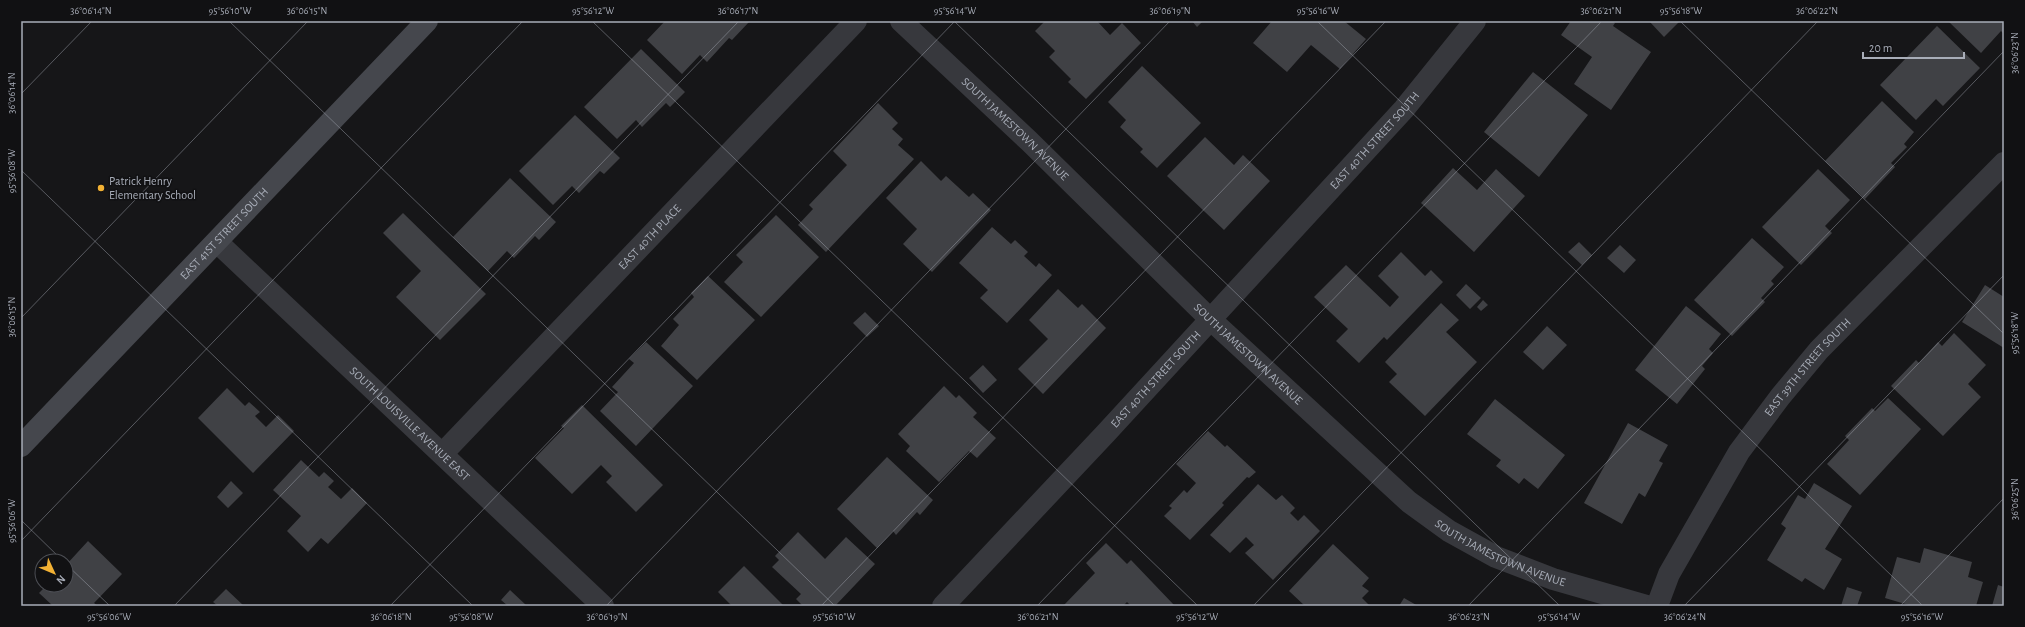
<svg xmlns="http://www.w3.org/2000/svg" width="2025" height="627" viewBox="0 0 2025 627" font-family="'Alegreya Sans',sans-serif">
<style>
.building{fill:#404145}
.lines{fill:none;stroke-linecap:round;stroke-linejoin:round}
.minor{stroke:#37383d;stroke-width:22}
.secondary{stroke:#45474d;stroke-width:22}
.ticks{fill:none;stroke:#a8adb8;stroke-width:1;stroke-opacity:0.45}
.poi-dot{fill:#f2b134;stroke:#111113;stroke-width:1.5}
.labels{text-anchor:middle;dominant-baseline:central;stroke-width:3;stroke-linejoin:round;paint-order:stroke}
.street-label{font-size:12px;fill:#a8adb8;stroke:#111113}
.poi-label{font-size:12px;fill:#a8adb8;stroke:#111113;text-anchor:start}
.neatline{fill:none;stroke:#a8adb8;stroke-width:1.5}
.ticks-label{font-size:10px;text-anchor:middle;fill:#a8adb8}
</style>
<rect width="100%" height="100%" fill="#161618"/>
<!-- building -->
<path class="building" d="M665,21H748L749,22L732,40L729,38L707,62L700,55L682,74L647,40Z
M1045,21H1097L1110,35L1122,23L1141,43L1086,99L1068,82L1071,79L1049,57L1055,51L1035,31Z
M1192,21H1203L1197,27Z
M1272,21H1344L1366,39L1340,69L1311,45L1287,72L1253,43Z
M1571,21H1612L1615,23L1613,26L1651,52L1611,110L1574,84L1592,57L1561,35Z
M1649,21H1680L1664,37Z
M1948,21H2004V34L2001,31L1981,53Z
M1937,26L1980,68L1943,106L1936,99L1916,120L1880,85Z
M641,49L685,92L670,107L666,103L642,127L636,120L617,139L584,107Z
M1142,66L1201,123L1157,168L1140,152L1143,149L1120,127L1126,120L1108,102Z
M1533,72L1588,115L1539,177L1484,132Z
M1882,101L1914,132L1904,144L1907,147L1891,163L1895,167L1865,199L1825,161Z
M878,103L898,123L892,129L903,139L898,145L914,159L826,252L798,225L813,209L809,205L847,165L833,151Z
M575,115L620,158L604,174L600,171L579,193L572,186L553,205L519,171Z
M1205,137L1234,165L1243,155L1270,181L1224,230L1167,176Z
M921,161L941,181L946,176L969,197L973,193L991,210L932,272L903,244L917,229L886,198Z
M1453,168L1477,190L1496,169L1525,196L1474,252L1421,203Z
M1818,169L1850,200L1825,226L1832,233L1801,265L1762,227Z
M510,178L556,222L539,240L535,236L514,258L507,251L488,271L453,237Z
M403,213L486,294L440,340L396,297L421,271L383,233Z
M776,215L819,257L761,317L724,282L743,262L736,255Z
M992,227L1011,244L1015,240L1028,252L1024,256L1036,267L1039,263L1052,275L1007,323L980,298L988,290L959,263Z
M1752,238L1784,267L1771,281L1774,284L1761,298L1765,302L1732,336L1694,300Z
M1579,242L1592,255L1582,265L1568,252Z
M1620,245L1636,260L1624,273L1607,258Z
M1401,252L1425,276L1431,270L1443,282L1387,340L1384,337L1359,363L1336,341L1348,329L1314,297L1346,265L1390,307L1399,297L1378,276Z
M708,276L755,320L697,380L661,346L679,325L673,319L694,297L691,293Z
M1466,284L1481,298L1470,309L1456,295Z
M1985,285L2004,297V348L1962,322Z
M1058,289L1078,308L1082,304L1106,328L1043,394L1018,369L1048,339L1029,320Z
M1483,300L1488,305L1481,311L1477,307Z
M1441,303L1459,320L1446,332L1477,362L1425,416L1389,382L1397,374L1385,362Z
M1686,306L1721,334L1709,349L1713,353L1702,366L1705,369L1677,404L1635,370Z
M865,312L879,326L867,337L853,323Z
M1547,326L1567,345L1543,370L1523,352Z
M1954,333L1986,365L1968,384L1981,397L1943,436L1891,386L1916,360L1919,363L1938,342L1942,346Z
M646,342L693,386L636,446L600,411L618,392L612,387L634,363L629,359Z
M983,365L997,380L983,393L969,378Z
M944,386L956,398L959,395L977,413L973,417L996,438L977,458L969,451L939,482L906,451L910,446L898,434Z
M227,388L245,406L249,402L260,412L255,416L266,427L278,415L294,431L253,473L198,418Z
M1888,398L1921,429L1860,495L1827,464L1849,440L1845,436L1872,408L1875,411Z
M1495,399L1565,455L1538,489L1524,478L1519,484L1496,466L1501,460L1467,434Z
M582,405L663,485L636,512L606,482L612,476L601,465L572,494L535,458L564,428L561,426Z
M1628,423L1668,445L1659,461L1663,463L1645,497L1639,493L1622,524L1584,503Z
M1208,431L1225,447L1227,445L1256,472L1249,478L1247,477L1222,503L1224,505L1190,540L1164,516L1172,508L1169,506L1184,490L1187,493L1196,483L1176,464Z
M887,457L933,500L920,515L917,512L896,535L893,531L877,548L837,509Z
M301,460L319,477L324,472L334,481L328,487L341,499L352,488L367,503L328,544L321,538L308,552L287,531L301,516L273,490Z
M231,481L243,493L228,508L217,497Z
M1814,483L1852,506L1825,549L1842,559L1824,590L1805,578L1802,582L1767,560L1786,528L1781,524L1798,495L1805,499Z
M1258,484L1276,500L1282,495L1295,508L1290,513L1298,521L1304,515L1320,531L1273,580L1245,553L1254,545L1246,537L1230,553L1210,535Z
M798,532L825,559L846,537L875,564L835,606H803L796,599L801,594L772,567L779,560L775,556Z
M88,541L122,574L94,603L98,606H53L39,593L47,585H66V565Z
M1106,543L1127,564L1131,560L1174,605L1131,606L1127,602L1123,606H1063L1095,573L1086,563Z
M1333,544L1369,578L1362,586L1369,591L1362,598L1370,606H1305L1289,591Z
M1924,548L1972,562L1968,577L1983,582L1976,606H1912L1885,598L1897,557L1920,563Z
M744,566L784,606H732L718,592Z
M1998,585L2004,587V606H1992Z
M1847,587L1862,592L1857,606H1841Z
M226,589L244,606H218L213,602Z
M510,590L527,606H508L501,600Z
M1404,598L1418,606H1399Z"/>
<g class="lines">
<!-- minor -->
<g class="minor">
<path id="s1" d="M901,21L1029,141L1210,319L1409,502L1449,531L1496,557L1553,579L1647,606"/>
<path id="s2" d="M217,242L603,606"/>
<path id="s3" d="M443,453L856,21"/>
<path id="s4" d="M943,606L1106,433L1404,109L1475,21"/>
<path id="s5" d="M1657,606L1669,574L1739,452L1780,397L1819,350L2004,163"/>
</g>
<!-- secondary -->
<path class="secondary" id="s6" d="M21,446L427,21"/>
</g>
<!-- ticks -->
<path class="ticks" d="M229,21L835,606M592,21L1198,606M954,21L1560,606M1317,21L1923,606M1680,21L2004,334M21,94L92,21M21,170L473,606M21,318L308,21M21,520L63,561M21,541L523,21M66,564L110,606M174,606L739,21M390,606L955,21M606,606L1170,21M821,606L1386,21M1037,606L1602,21M1253,606L1818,21M1468,606L2004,51M1684,606L2004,275M1900,606L2004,498"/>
<!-- markers -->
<circle class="poi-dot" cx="101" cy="188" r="4"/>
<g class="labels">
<!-- street labels -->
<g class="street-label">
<text stroke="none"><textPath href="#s1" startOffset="157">SOUTH JAMESTOWN AVENUE</textPath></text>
<text stroke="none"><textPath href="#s4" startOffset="635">EAST 40TH STREET SOUTH</textPath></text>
<text stroke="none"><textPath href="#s6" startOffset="294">EAST 41ST STREET SOUTH</textPath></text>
<text stroke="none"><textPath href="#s3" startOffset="299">EAST 40TH PLACE</textPath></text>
<text stroke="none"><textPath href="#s1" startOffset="481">SOUTH JAMESTOWN AVENUE</textPath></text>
<text stroke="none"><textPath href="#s5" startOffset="284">EAST 39TH STREET SOUTH</textPath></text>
<text stroke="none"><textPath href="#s4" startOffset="311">EAST 40TH STREET SOUTH</textPath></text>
<text stroke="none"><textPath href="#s2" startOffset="265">SOUTH LOUISVILLE AVENUE EAST</textPath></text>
<text stroke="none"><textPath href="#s1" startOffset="805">SOUTH JAMESTOWN AVENUE</textPath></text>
</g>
<!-- poi labels -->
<g class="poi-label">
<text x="109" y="181">Patrick Henry<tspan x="109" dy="14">Elementary School</tspan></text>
</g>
</g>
<!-- border -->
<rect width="2025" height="627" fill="none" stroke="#111113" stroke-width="44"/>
<!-- north arrow -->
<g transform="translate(54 573) rotate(134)"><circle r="19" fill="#111113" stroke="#4d4f55"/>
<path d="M0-3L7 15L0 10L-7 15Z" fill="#f2b134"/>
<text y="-6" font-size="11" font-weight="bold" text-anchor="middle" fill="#a8adb8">N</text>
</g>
<!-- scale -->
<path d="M1863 52v6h101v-6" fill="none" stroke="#a8adb8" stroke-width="2"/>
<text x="1869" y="52" font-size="12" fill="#a8adb8" stroke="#111113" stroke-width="3" paint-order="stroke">20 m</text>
<rect x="22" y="22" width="1981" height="583" class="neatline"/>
<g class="ticks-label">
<text x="91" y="14">36°06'14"N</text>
<text x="230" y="14">95°56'10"W</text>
<text x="307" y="14">36°06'15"N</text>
<text x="593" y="14">95°56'12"W</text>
<text x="738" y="14">36°06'17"N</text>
<text x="955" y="14">95°56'14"W</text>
<text x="1170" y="14">36°06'19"N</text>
<text x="1318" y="14">95°56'16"W</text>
<text x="1601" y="14">36°06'21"N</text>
<text x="1681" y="14">95°56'18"W</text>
<text x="1817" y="14">36°06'22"N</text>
<text transform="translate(2014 53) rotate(-90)" y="4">36°06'23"N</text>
<text transform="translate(11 93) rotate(-90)" y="4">36°06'14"N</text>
<text transform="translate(11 171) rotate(-90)" y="4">95°56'08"W</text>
<text transform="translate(11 317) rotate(-90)" y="4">36°06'15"N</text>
<text transform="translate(2014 333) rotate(-90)" y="4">95°56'18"W</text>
<text transform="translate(2014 499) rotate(-90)" y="4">36°06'25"N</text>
<text transform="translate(11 521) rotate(-90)" y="4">95°56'06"W</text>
<text x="109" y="620">95°56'06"W</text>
<text x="391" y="620">36°06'18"N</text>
<text x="471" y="620">95°56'08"W</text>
<text x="607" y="620">36°06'19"N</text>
<text x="834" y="620">95°56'10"W</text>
<text x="1038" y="620">36°06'21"N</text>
<text x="1197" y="620">95°56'12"W</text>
<text x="1469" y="620">36°06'23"N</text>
<text x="1559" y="620">95°56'14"W</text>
<text x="1685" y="620">36°06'24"N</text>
<text x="1922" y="620">95°56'16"W</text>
</g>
</svg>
